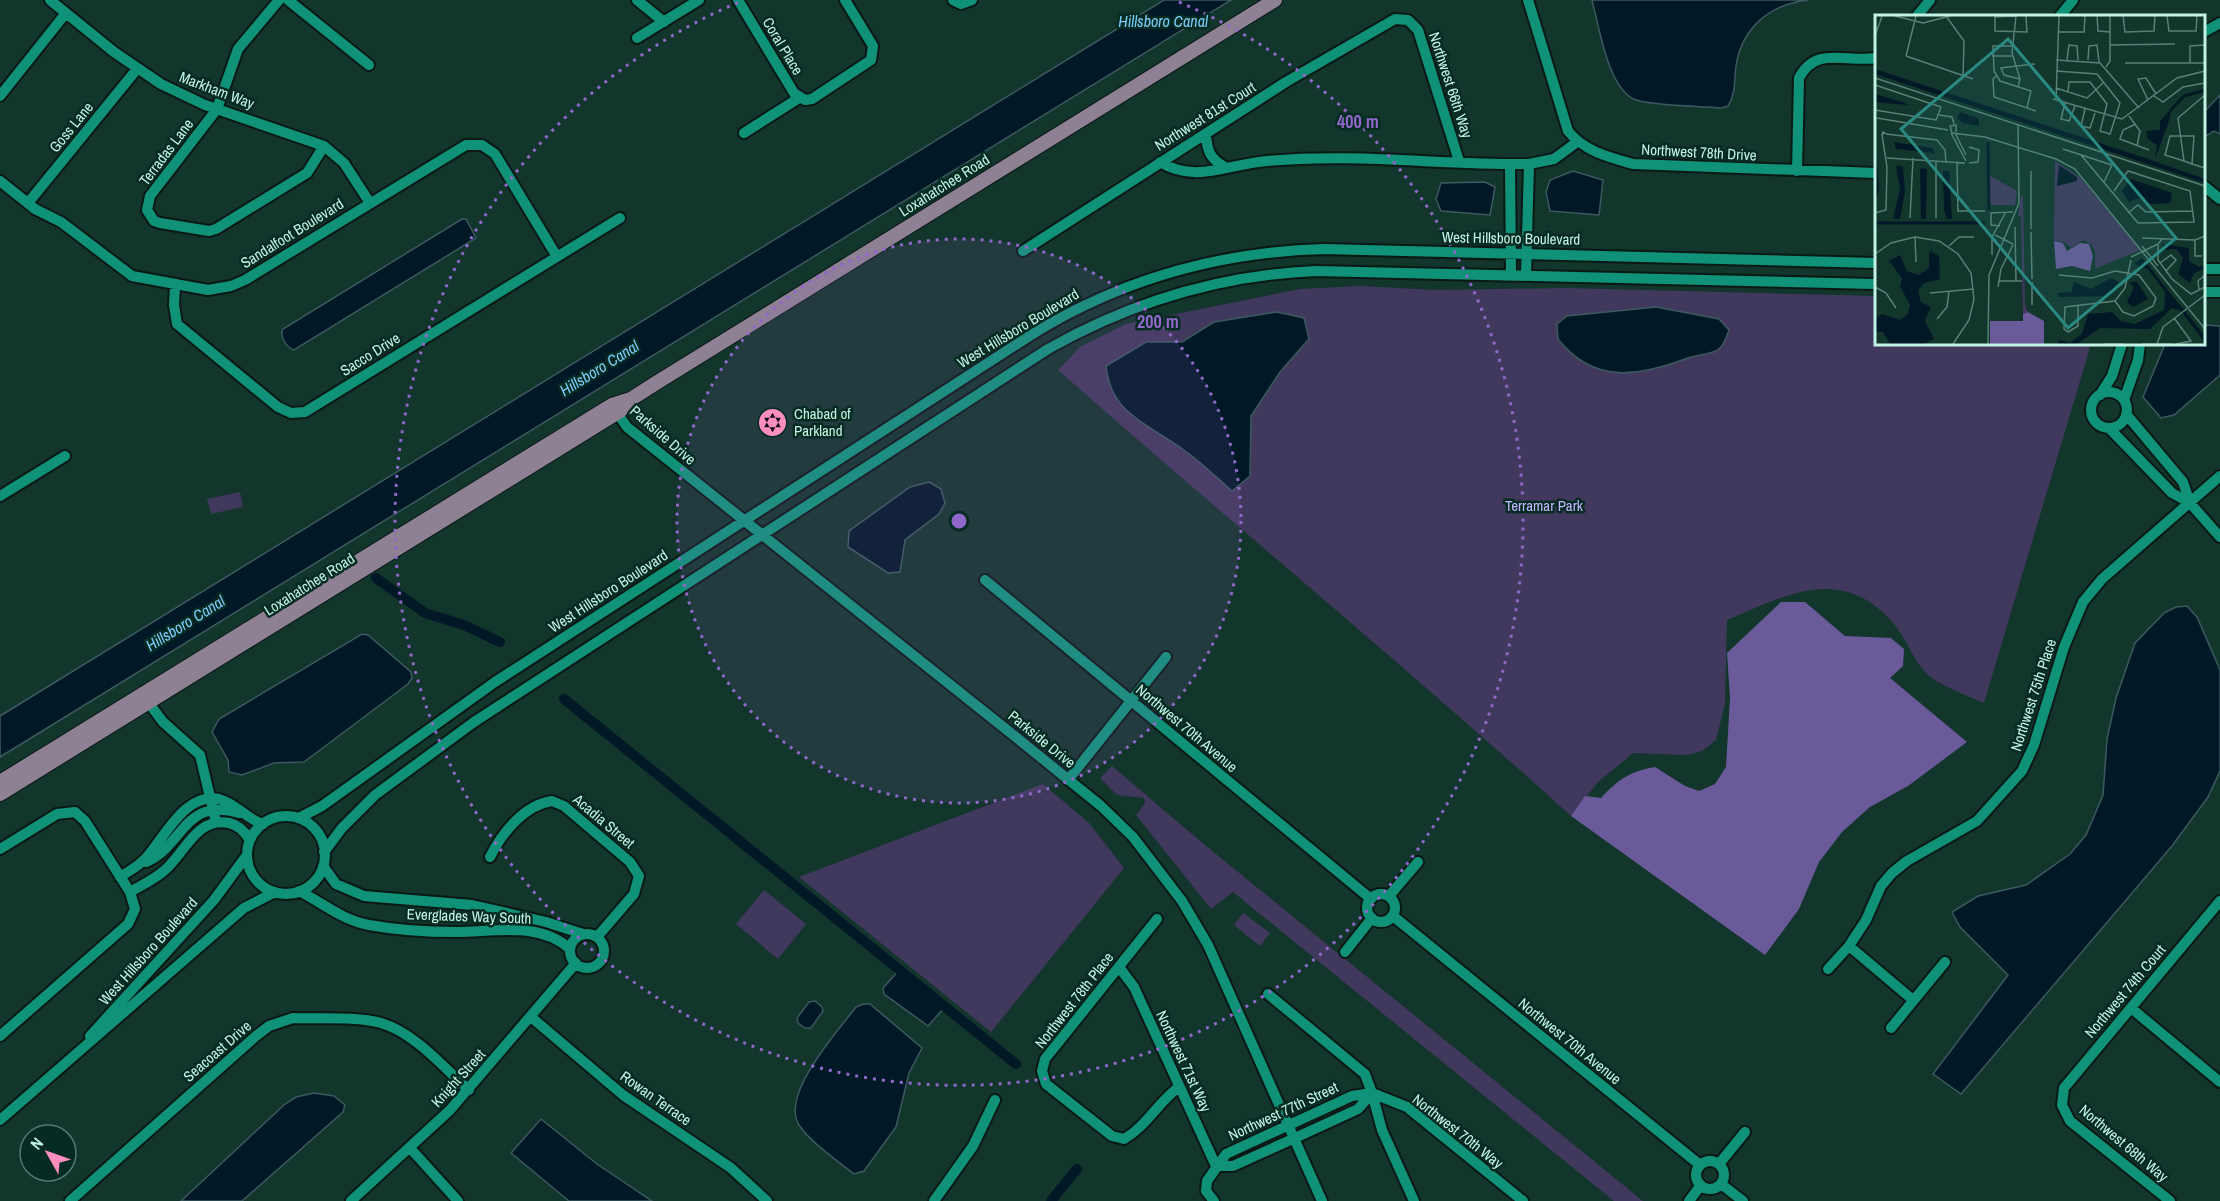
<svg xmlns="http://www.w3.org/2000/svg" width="2220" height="1201" viewBox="0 0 2220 1201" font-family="'Archivo Narrow',sans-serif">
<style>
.green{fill:#41395d}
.forest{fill:#6a5a9a}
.water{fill:#011926;stroke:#3b5a5f;stroke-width:1.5}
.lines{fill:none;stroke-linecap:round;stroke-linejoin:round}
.canal{stroke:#011926;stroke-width:10}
.minor-casing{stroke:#0b1915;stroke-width:14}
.major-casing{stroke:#0b1915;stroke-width:16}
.minor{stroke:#0f9278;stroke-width:10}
.major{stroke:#8e8194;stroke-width:14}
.ring{fill:none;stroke:#9068ca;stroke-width:3;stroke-dasharray:3 6}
.labels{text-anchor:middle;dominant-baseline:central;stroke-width:5;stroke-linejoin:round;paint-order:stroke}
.street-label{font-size:15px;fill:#c2f3e4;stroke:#062b22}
.poi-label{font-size:15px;fill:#c2f3e4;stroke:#062b22;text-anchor:start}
.park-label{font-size:15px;fill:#c4b4fe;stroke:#062b22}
.water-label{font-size:16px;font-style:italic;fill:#7acefc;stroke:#062b22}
.inset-river{fill:none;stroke:#011926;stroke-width:3}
.inset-road{fill:none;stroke:#588176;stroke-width:1.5}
.view{fill:#2a8980;fill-opacity:0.15;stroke:#2a8980;stroke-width:3}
.inset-edge{fill:none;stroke:#c2f3e4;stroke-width:3}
.centre{fill:#9068ca;stroke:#062b22;stroke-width:3}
.ring-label{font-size:18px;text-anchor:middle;font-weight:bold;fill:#9068ca;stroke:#062b22;stroke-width:5;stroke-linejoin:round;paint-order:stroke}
</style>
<rect width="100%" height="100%" fill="#12352c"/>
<!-- green -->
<path class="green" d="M1359,286L1437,290L1565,288L1876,296V344H2091L1984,703C1969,696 1938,685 1927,674C1913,660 1907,639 1894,624C1842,563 1786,595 1727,620L1725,704L1716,740L1702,751L1687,755L1633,753L1598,782L1571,816C1403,664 1228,520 1058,370L1080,347L1126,324L1300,289Z
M240,492L243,507L211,514L207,499Z
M1112,766L1206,846L1643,1201H1614L1233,892L1211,909L1136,815L1145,803L1144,798L1117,795L1100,778Z
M1043,784L1089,823L1124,868L991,1032L799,877Z
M764,890L806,924L778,959L736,924Z
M1243,913L1270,933L1260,946L1234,925Z"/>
<!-- forest -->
<path class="forest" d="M1781,602H1805L1845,636L1891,638L1904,649L1903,666L1890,678L1967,742L1908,786L1870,807L1842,832L1819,862L1799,909L1765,955L1571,816L1585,796L1601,798C1617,780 1631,771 1655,767L1685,786L1699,791L1715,784L1726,767L1730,698L1727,653Z"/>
<!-- water -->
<path class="water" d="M1164,0H1231L0,757V716Z
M1592,0H1808C1771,4 1742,27 1736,66C1734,80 1736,94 1728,106L1721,108C1700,106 1654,106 1636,100C1608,90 1599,26 1592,0Z
M2220,95V134L2214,131L2204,137V112Z
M1573,171L1603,180L1599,215L1550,211L1546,192L1550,180Z
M1485,182L1495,187L1490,215L1441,211L1436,199L1441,183Z
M462,219H466L476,238L294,350C286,347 279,336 283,329Z
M1656,307L1719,319L1729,330C1720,359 1712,350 1688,358C1640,376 1594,385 1558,339L1557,324L1567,316Z
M1277,312L1304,318L1309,339L1280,372L1251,416L1250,476L1232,491C1217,478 1202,463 1185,451C1150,424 1111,416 1106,366L1146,342H1182L1214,322Z
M2204,325L2220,326V375L2174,415L2161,418L2143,397L2165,344H2204Z
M929,482L941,489L945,503L939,514L905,540L900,572L888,573L848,547L849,531L910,487Z
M2187,606L2197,617L2220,670V771L2208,797L2172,846L1961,1094L1933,1074L2008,975L1960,927L1952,912L1978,896L2026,885L2070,854L2086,835L2103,795L2107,739L2116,698L2135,643L2164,613L2176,607Z
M362,634L368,635L411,672L412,678L408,684L304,762L274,763L242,775L229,772L228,760L212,732L219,719Z
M899,970L945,1007L928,1026L884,994L883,988Z
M815,1001L822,1007L823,1011L811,1028H805L798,1023L797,1018L809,1002Z
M863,1004H870L922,1048L909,1073L896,1127L864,1171L854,1174C839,1162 809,1141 799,1125C780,1095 837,1032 856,1007Z
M314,1093L334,1096L345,1105L343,1112L242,1201H181L285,1104L296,1097Z
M541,1119L597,1164L652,1201H569L511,1153Z"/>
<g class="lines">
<!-- canal -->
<path class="canal" d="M376,578L425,613L464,625L500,642
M564,699L1016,1064
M1051,1201L1077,1169"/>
<defs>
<path id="minor" d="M50,0L114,52L161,84L205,105L324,146L344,163L370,203
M279,0L238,49L217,109L150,196L147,210L154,221L160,223L209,231L216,229L307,173L324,146
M288,0L369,65
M637,0L664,22
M738,0L794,93L805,100L812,99L871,60L873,46L845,0
M953,0L961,4L972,0
M1528,0L1568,131C1584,151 1608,157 1633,164L1876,173
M1917,16L1930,0
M2060,16L2073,0
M2204,32L2220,23
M637,38L699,0
M0,96L66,13
M744,133L799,98
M1206,134C1207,151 1210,159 1225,167
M1160,162C1196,184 1228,164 1267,161C1354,153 1442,165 1529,164L1554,159L1577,142
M1510,164L1511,275
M1797,171L1799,78C1816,45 1846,63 1876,58
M0,181L35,209L61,222L132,276L208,290L231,286L245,280L466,145H482L495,154L556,255
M2204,186L2220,199
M28,203L137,69
M1023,251L1286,82L1395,19L1408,20L1418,30L1459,161
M2204,269H2220
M1526,275L1529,164
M175,285L174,305L177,324L278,407L291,413L305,412L620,218
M2204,292H2220
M2091 410a18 18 0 1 1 36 0a18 18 0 1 1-36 0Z
M2100,395L2112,376L2122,344
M2124,400L2138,360L2140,344
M613,407L627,427L1007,730L1101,806L1133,837L1182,901L1208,945L1322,1201
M2126,414L2183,482L2190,503L2220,537
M2109,428L2172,493L2190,503
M0,496L65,456
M985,580L1371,899
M148,702L163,722L200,755L216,822
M1068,780L1166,657
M247 855a39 39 0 1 1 78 0a39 39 0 1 1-78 0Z
M299,818L322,806L495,682L1031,335C1121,279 1219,252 1324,249L1876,263
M0,849L57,814L75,812L85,821L130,892L135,909L128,924L0,1036
M324,852L342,828L375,795L474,722L1048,349C1131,302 1220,275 1316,271L1876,284
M490,857C502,833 524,805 552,801L564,806L630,862L639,876L634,894L597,937
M146,862C183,847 184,796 239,813
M323,866L336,884L364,896L472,905L546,922L583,934
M120,877C129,871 139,866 146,858C165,837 185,792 219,799C236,803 246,819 263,824
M299,891C323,903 342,920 369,925C396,930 428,932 456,932C494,932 539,921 570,949
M130,892C142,885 155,879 165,870C185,853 197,816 229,823C239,825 245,832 250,840
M1367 908a14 14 0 1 1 28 0a14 14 0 1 1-28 0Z
M1389,896L1418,862
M1393,916L1700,1165
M1157,919L1045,1059L1042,1071L1046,1084L1112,1136L1124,1139C1147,1126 1158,1102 1179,1087
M570 951a17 17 0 1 1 34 0a17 17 0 1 1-34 0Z
M1849,946L1913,1000
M1345,952L1372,918
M1119,967L1134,987L1216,1166
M1828,969L1849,946L1866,920L1881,886L1892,873L1907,861L1977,821L2022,771L2034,745L2064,647L2083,602L2102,579L2220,476
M1268,994L1365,1074L1372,1093L1407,1107L1523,1201
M2131,1008L2220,1082
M531,1017L623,1095L731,1168L767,1201
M1891,1028L1945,962
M90,1036L214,900L247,855
M1372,1093L1382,1130L1414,1201
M0,1120L244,908L275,892
M410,1148L458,1201
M1696 1175a14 14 0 1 1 28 0a14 14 0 1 1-28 0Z
M1719,1164L1745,1132
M1216,1166H1233L1295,1138L1358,1109L1372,1093
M1721,1184L1743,1201
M70,1201L256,1036L269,1026L293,1018C319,1019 357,1016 381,1023C415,1033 443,1067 469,1090
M351,1201L450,1110L576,963
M934,1201L973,1146L995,1100
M1214,1201L1206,1191L1207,1181L1226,1154L1352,1096L1372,1093
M1689,1201L1701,1185
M2170,1201L2070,1121L2062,1105L2064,1088L2220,901"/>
<path id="major" d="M0,782L612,405L631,399
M0,794L620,411L631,399L656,383L1275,0"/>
</defs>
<!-- minor casing -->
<use href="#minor" class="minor-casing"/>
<!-- major casing -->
<use href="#major" class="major-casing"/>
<!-- minor -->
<use href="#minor" class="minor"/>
<!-- major -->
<use href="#major" class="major"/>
</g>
<!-- distance rings -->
<circle cx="959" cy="521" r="282" fill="#9068ca" fill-opacity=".12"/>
<g class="ring">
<circle cx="959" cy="521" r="282"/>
<path d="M1179 2A564 564 0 1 1 739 2"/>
</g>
<!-- icons -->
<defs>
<symbol id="synagogue-disc" viewBox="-11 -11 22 22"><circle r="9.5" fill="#fd8ebe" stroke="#062b22"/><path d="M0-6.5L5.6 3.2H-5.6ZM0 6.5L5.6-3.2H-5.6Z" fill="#111"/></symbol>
</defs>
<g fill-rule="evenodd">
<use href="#synagogue-disc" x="756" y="406" width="33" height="33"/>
</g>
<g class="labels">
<!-- street labels -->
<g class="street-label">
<text transform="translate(783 46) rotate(59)">Coral Place</text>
<text transform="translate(1451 85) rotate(72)">Northwest 66th Way</text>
<text transform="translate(217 90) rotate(21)">Markham Way</text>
<text transform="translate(1205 116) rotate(-32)">Northwest 81st Court</text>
<text transform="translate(71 127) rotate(-51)">Goss Lane</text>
<text transform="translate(166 152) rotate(-53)">Terradas Lane</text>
<text transform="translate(1699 152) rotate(3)">Northwest 78th Drive</text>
<text transform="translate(944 185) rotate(-32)">Loxahatchee Road</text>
<text transform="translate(292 233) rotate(-32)">Sandalfoot Boulevard</text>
<text transform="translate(1511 238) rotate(1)">West Hillsboro Boulevard</text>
<text transform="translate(1018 328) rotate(-31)">West Hillsboro Boulevard</text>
<text transform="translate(370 354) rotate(-32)">Sacco Drive</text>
<text transform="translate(663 435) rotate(41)">Parkside Drive</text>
<text transform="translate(309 584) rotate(-32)">Loxahatchee Road</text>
<text transform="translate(608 591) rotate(-33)">West Hillsboro Boulevard</text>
<text transform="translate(2033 695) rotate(-72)">Northwest 75th Place</text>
<text transform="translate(1187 728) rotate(40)">Northwest 70th Avenue</text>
<text transform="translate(1042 739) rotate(39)">Parkside Drive</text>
<text transform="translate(604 821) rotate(40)">Acadia Street</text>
<text transform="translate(469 916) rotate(2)">Everglades Way South</text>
<text transform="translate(148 951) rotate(-48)">West Hillsboro Boulevard</text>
<text transform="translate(2125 991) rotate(-50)">Northwest 74th Court</text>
<text transform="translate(1074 1000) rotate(-52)">Northwest 78th Place</text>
<text transform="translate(1570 1041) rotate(39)">Northwest 70th Avenue</text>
<text transform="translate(217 1051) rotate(-41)">Seacoast Drive</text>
<text transform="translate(1184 1061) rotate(65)">Northwest 71st Way</text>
<text transform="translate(458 1078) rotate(-48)">Knight Street</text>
<text transform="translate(656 1098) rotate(35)">Rowan Terrace</text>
<text transform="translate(1283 1111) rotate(-25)">Northwest 77th Street</text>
<text transform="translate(1458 1131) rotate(38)">Northwest 70th Way</text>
<text transform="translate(2124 1143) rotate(40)">Northwest 68th Way</text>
</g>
<!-- poi labels -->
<g class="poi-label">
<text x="794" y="413">Chabad of<tspan x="794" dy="17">Parkland</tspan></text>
</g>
<!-- park labels -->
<g class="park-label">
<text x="1544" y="505">Terramar Park</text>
</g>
<!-- water labels -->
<g class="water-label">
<text x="1163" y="21">Hillsboro Canal</text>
<text transform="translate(599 368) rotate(-32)">Hillsboro Canal</text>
<text transform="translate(185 623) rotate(-32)">Hillsboro Canal</text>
</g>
</g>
<!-- overview -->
<g transform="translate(1875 15)">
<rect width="330" height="330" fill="#12352c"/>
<path d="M180,146L205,162L265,235L220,254V237L216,229L208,225L196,233L189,227L179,226ZM115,161L142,176L140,190H115ZM146,181H148L150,290L153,297L148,299L146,202L143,201Z" fill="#41395d"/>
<path d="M179,226L188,228L192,236L205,228L214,229L218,241L215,256L197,251L181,254ZM153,297L169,306V329H115V306H148V299Z" fill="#6a5a9a"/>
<path d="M0,54L279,146L330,164V168L0,59ZM0,79L30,88L32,90L0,87ZM296,94L295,103L280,144L282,130L273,124L271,116L285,115V106ZM85,97L104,104V111L88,108L82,103ZM0,126L4,174L0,189ZM19,127L57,133L60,138L21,134ZM184,150L202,162V166L182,171ZM21,151H28L30,176L25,204H18L25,174ZM45,153L52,154L51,204H46ZM68,156H74L77,204H72L69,194ZM256,164L297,178L295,188L274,189L264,183L254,187L247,176ZM287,229L314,233V246L324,252L330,250V254L319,258L315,268L303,259L308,243L301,234L289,235ZM58,231L56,237L64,241L65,264L49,268L43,275L46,287L56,292L50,306L59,324L49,329H15L8,317H0V304L7,299L25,305L33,299L35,290L25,271L27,263L14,246L25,240L32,256L44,260L54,253V239ZM267,243L330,321V328L306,296L297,293L275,314L225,313L202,329H183L184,325L195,328L207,319L213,299L237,297L246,306L260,309L289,295L290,277L273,254L259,249ZM236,263L244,267L231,281L183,282V278L197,277L199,267L216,274ZM254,267H262L273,284L258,292L252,287L259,272Z" fill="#011926"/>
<path class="inset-river" d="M295,96L309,81L330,75M113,127L114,195M0,208H110"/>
<path class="inset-road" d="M20,1L48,8L75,1M71,1L89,26L88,61M141,1L120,2V16L152,17L151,1M141,1L137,38L145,64L143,72M222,1L223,16L235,17M248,1L250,17L279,16L280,1M292,1L294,16H321L322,1M184,17H209L210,1M0,21L7,1M235,30L300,29M137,31H118L119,56L125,66L156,76L152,93M31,41L98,64M31,41L41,1M117,41H138M181,45L225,48L264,93M192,45L194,30L202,31L203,45M213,45L214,31L222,30L224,47M250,48H330M315,48V31L330,30M231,52L235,46V1M181,56L222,59L245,88L235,119L225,116L232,89L215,67H194L193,77M121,61L118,64L119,82L161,96M0,63L330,171M145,64L129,60L126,53L160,49M0,70L66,92L61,105L0,95M181,73L212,83L229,67M279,81L288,87L308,72L330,68M178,84L247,104L302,63L330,56M181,85L184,1M273,85L263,64L271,63L281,79M190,88L186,104L194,106L200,91M210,94L206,111L215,113L220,98M64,100L77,102L79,109M254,101L265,116L262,131M2,103L73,115M261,109L248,115L245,124L274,135M81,117V110L75,111L77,118L110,122L181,144L200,154L330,314M76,118L91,146M80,118L91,140M11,119L62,125L70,135L71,148M94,132L104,135L103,147L94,148M188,134L237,150L229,167M206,140L263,208L319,207L315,176L253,156L239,176M12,143L90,148M309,146L303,103L330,80M82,148L83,196H110M317,149L319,121H295L290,140L309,146L317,149L330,153M156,156V214M0,198L11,195L12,152L7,120L10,118L8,117L7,120M253,198L263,190L271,197L318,196M35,203L38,143M61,203V147M125,211L116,210V198L138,197M140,212L141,266M156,217L157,264M120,220L138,229M40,222L41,247M267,223L320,225L330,221M287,224L283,229V245L297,264L316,279L330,272M320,225V241H327M74,231L84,222H99M267,231L283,251M0,239L16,228L40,222L64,226L83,239L96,258L99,284L94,305L78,329M117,240V222L131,197M256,242L283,229M285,248L296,240L301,245L291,256M184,260L217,263L240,256L264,260L281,283L278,291L259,301L248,297L240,286M123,266H147M157,267V290M0,272L11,278L21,293M123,272L126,254L138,230M324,275L323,266L330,260M55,278L99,274M203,291V311L193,317L189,314L190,292L240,286L250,273L256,245M299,303L316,326L301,329M62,304L72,292L74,276M113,329L114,260L144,188L143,109M229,329H249M267,329H298M282,329L288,312L330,280"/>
<path class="view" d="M133,24L301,223L193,313L26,114Z"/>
<rect width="330" height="330" class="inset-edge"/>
</g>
<circle cx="959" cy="521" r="9" class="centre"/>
<g class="ring-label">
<text x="1358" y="128">400 m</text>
<text x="1158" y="328">200 m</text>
</g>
<!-- north arrow -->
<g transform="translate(48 1153) rotate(310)"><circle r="28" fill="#062b22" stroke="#517b70" stroke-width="1.5"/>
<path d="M0-4.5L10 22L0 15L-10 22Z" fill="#fd8ebe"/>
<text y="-9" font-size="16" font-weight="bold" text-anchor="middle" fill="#c2f3e4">N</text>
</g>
</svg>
